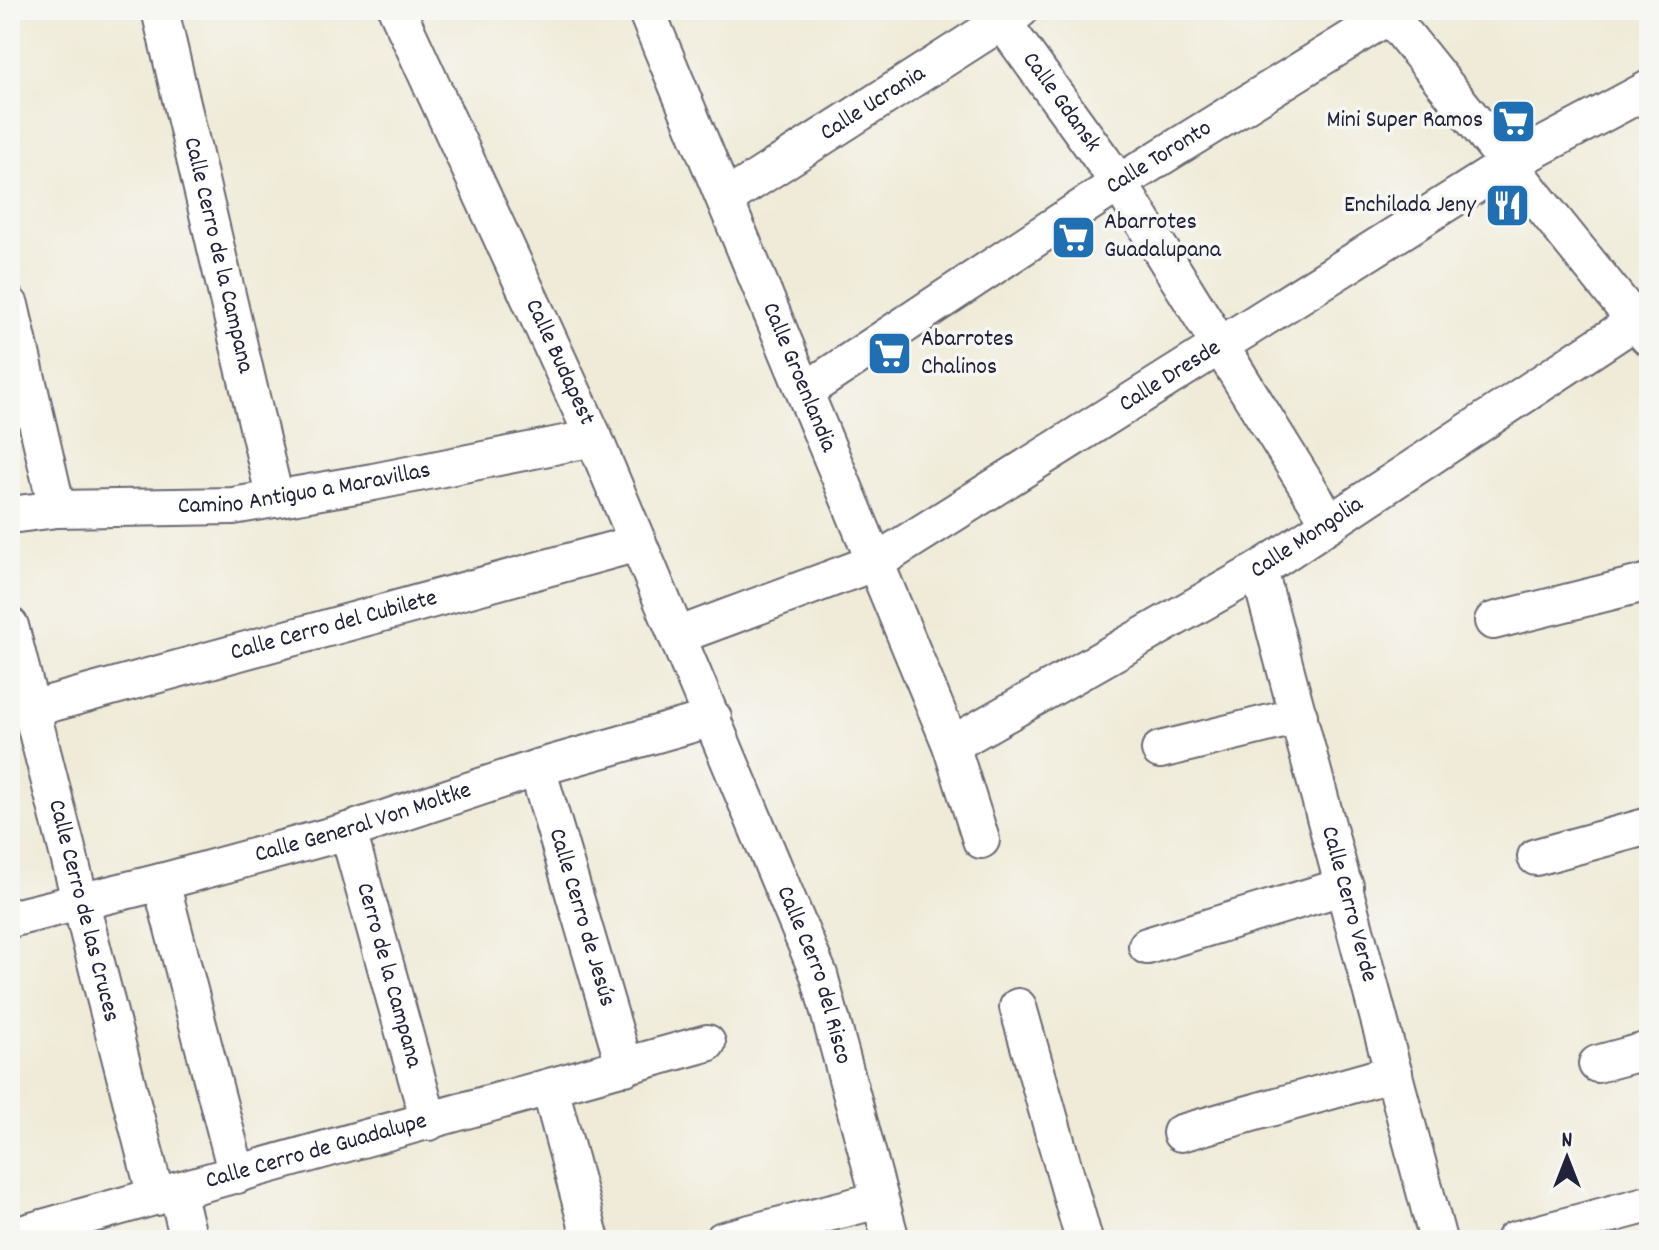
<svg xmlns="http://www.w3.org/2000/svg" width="1659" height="1250" viewBox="0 0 1659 1250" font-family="Dekko,sans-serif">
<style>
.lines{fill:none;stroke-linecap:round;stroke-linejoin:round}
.minor-casing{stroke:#6a6872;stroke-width:40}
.minor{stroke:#fff;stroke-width:36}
.labels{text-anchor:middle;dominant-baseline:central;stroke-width:7;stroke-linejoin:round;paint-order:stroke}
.street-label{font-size:24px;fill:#22223b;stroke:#f6f6f2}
.poi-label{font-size:24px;fill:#22223b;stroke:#f6f6f2;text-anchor:end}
</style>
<rect width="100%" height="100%" fill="#f6f6f2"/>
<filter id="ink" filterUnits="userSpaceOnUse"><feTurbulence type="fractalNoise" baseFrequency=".0125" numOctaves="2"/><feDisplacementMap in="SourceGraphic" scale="16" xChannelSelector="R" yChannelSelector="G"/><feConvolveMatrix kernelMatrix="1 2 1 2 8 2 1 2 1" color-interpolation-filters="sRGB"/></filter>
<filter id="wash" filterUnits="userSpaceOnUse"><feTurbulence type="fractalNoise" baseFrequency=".006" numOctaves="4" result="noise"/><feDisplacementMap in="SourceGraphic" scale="32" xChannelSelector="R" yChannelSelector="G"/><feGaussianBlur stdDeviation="1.8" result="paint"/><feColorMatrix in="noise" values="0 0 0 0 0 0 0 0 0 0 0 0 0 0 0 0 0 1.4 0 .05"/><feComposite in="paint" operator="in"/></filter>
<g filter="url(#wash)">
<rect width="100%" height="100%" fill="#f0ebd8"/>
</g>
<g filter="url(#ink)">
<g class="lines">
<defs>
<g id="minor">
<path id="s1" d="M160,10L275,499"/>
<path id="s2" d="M397,10L594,438L819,975L891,1240"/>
<path id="s3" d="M646,10L951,745L981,840"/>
<path id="s4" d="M994,10L1119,183L1330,523"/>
<path d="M1385,10L1648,337"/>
<path id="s5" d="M725,199L1020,10"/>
<path d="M10,305L57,509"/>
<path id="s6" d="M805,391L1119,183L1398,10"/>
<path id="s7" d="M10,515L57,509L233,506L373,482L594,438"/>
<path id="s8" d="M1259,570L1438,1240"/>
<path d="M1493,621L1649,582"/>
<path id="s9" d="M10,626L156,1197"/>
<path id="s10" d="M677,636L876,562L1510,163L1649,89"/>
<path id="s11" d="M31,709L638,543"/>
<path id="s12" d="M951,745L1259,570L1649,312"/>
<path d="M1160,750L1299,716"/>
<path id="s13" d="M537,768L625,1067"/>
<path id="s14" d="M348,831L429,1122"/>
<path d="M1536,857L1649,826"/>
<path d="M161,882L237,1175"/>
<path id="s15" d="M10,919L161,882L348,831L537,768L713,718"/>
<path d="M1147,946L1345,886"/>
<path d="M1018,1007L1084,1240"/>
<path d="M1597,1064L1649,1050"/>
<path d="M550,1088L591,1240"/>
<path d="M1181,1133L1394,1073"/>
<path d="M177,1191L189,1240"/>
<path id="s16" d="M10,1237L707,1043"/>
<path d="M723,1240L879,1200"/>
<path d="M1514,1240L1649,1204"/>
</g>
</defs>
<!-- minor casing -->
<use href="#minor" class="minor-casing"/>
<!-- minor -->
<use href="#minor" class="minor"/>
</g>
</g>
<!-- icons -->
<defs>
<symbol id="supermarket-square" viewBox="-11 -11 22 22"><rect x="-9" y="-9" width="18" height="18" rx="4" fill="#1f6fb2" stroke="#f6f6f2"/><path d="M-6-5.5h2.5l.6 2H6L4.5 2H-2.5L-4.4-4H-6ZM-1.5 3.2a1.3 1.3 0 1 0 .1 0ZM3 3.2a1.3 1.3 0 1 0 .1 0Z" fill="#fff"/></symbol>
<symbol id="restaurant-square" viewBox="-11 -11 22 22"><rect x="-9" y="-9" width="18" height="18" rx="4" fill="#1f6fb2" stroke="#f6f6f2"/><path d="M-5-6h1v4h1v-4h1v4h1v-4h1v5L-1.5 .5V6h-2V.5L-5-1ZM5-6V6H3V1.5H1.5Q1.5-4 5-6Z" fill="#fff"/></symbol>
</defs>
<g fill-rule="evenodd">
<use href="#supermarket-square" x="1488" y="96" width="51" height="51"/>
<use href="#restaurant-square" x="1482" y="180" width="51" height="51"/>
<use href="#supermarket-square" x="1048" y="212" width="51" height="51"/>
<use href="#supermarket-square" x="864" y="328" width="51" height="51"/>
</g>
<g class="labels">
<!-- street labels -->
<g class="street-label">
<text stroke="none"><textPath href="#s4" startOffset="114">Calle Gdansk</textPath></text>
<text stroke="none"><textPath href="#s5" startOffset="176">Calle Ucrania</textPath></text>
<text stroke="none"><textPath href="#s6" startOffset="424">Calle Toronto</textPath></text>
<text stroke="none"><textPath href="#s1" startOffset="252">Calle Cerro de la Campana</textPath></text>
<text stroke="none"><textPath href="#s2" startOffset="388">Calle Budapest</textPath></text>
<text stroke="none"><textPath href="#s3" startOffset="398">Calle Groenlandia</textPath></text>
<text stroke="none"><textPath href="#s10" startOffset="560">Calle Dresde</textPath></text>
<text stroke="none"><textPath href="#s7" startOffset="296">Camino Antiguo a Maravillas</textPath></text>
<text stroke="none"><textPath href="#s12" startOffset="412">Calle Mongolia</textPath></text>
<text stroke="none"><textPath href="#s11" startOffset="314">Calle Cerro del Cubilete</textPath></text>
<text stroke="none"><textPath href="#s15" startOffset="366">Calle General Von Moltke</textPath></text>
<text stroke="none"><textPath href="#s8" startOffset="346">Calle Cerro Verde</textPath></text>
<text stroke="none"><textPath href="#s9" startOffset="294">Calle Cerro de las Cruces</textPath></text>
<text stroke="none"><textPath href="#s13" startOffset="156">Calle Cerro de Jesús</textPath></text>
<text stroke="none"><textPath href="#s14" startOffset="150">Cerro de la Campana</textPath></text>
<text stroke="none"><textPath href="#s2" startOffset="1052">Calle Cerro del Risco</textPath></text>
<text stroke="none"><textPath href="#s16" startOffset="318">Calle Cerro de Guadalupe</textPath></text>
</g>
<!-- poi labels -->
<g class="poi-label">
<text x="1483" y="121">Mini Super Ramos</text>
<text x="1476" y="206">Enchilada Jeny</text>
<text x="1104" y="223" text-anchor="start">Abarrotes<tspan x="1104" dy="28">Guadalupana</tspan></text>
<text x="921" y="340" text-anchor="start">Abarrotes<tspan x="921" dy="28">Chalinos</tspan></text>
</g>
</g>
<!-- margin -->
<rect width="1659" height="1250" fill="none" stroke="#f6f6f2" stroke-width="40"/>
<!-- north arrow -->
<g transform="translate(1567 1158)" stroke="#f6f6f2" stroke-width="6" paint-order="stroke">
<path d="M0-6L14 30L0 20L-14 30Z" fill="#22223b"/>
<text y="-12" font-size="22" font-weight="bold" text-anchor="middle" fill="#22223b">N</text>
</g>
</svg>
